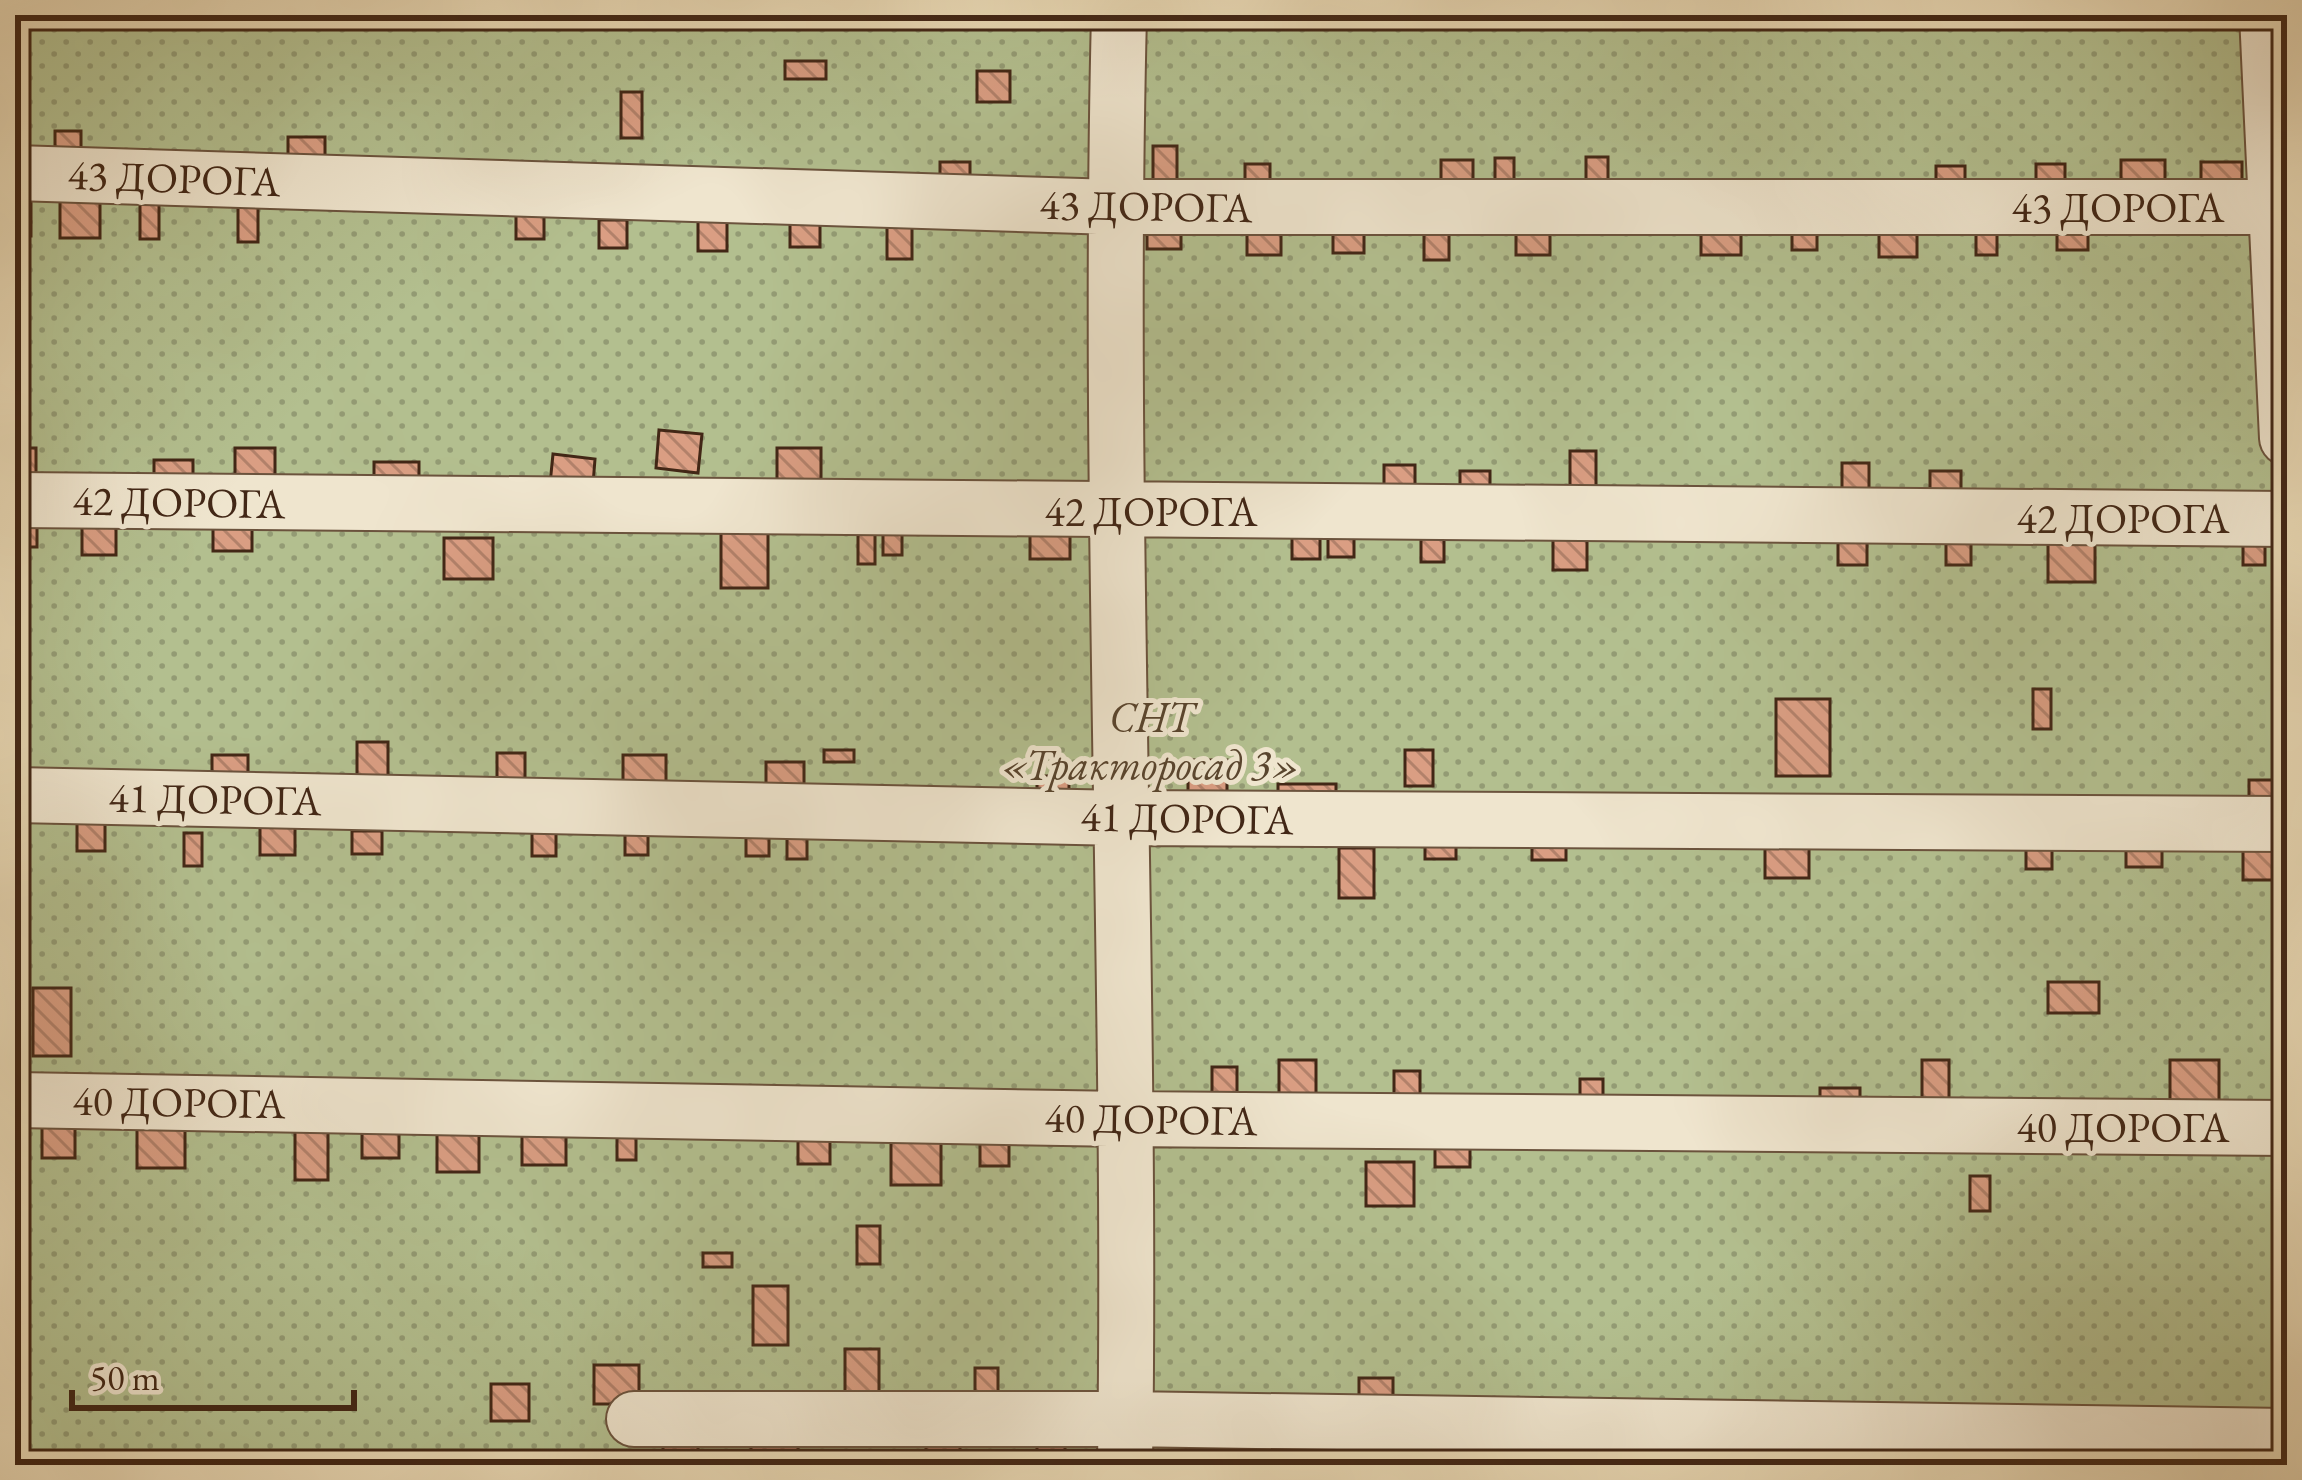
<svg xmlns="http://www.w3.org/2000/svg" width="2302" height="1480" viewBox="0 0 2302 1480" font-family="'EB Garamond',serif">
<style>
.park{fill:url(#park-dots);stroke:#7a7352;stroke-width:3}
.building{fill:url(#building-back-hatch);stroke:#422716;stroke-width:3}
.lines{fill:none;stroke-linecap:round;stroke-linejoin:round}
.minor-casing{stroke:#6b533d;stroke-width:58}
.minor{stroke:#efe5ce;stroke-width:54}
.labels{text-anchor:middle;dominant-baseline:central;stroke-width:10;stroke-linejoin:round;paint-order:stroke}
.street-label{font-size:42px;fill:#422716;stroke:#efe5ce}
.park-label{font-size:42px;font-style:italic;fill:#59452e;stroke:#efe5ce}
</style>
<defs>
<pattern id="park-dots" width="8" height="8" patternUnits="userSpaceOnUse" patternTransform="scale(3)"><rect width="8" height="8" fill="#b3bf8f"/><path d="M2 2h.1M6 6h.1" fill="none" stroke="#939b74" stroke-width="1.8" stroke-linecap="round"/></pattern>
<pattern id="building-back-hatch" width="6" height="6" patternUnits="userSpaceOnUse" patternTransform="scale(3)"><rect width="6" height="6" fill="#da9e83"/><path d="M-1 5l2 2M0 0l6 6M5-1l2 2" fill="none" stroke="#b2816a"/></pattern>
</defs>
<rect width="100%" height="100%" fill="#e7d7b3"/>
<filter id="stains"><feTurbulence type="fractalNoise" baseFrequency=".00167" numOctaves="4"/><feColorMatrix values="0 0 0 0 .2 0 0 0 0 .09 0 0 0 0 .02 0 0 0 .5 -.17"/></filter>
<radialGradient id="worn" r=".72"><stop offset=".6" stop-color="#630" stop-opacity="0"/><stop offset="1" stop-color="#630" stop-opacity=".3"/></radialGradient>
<!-- park -->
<path class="park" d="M15,15H2287V1465H15Z"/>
<!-- building -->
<path class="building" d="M785,61H826V79H785Z
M977,71H1010V102H977Z
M621,92H642V138H621Z
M55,131H81V168H55Z
M288,137H325V175H288Z
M1153,146H1177V188H1153Z
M1586,157H1608V198H1586Z
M1495,158H1514V194H1495Z
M1441,160H1473V190H1441Z
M2121,160H2165V193H2121Z
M940,162H970V198H940Z
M2201,162H2242V199H2201Z
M1245,164H1270V195H1245Z
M2036,164H2065V202H2036Z
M1936,166H1965V197H1936Z
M140,198H159V239H140Z
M15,199H31V236H15Z
M60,200H100V238H60Z
M238,205H258V242H238Z
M698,205H727V251H698Z
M516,211H544V239H516Z
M887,211H912V259H887Z
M790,213H820V247H790Z
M1147,215H1181V249H1147Z
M1516,215H1550V255H1516Z
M1247,217H1281V255H1247Z
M1333,219H1364V253H1333Z
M1792,219H1817V250H1792Z
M599,220H627V248H599Z
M1701,220H1741V255H1701Z
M1879,222H1917V257H1879Z
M1424,226H1449V260H1424Z
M1976,226H1997V255H1976Z
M2057,228H2088V250H2057Z
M659,430L702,434L698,473L656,468Z
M15,448H36V488H15Z
M235,448H275V491H235Z
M777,448H821V490H777Z
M1570,451H1596V502H1570Z
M553,454L595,459L592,497L549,494Z
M154,460H193V491H154Z
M374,462H419V495H374Z
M1842,463H1869V502H1842Z
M1384,465H1415V500H1384Z
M1460,471H1490V500H1460Z
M1930,471H1961V506H1930Z
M15,511H37V547H15Z
M82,520H116V555H82Z
M213,521H252V551H213Z
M721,523H768V588H721Z
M883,523H902V555H883Z
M858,526H875V564H858Z
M1030,526H1070V559H1030Z
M1421,526H1444V562H1421Z
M1838,526H1867V565H1838Z
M1328,529H1354V557H1328Z
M1292,531H1320V559H1292Z
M2048,535H2095V582H2048Z
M2243,535H2265V565H2243Z
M1946,537H1971V565H1946Z
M444,538H493V579H444Z
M1553,538H1587V570H1553Z
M2033,689H2051V729H2033Z
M1776,699H1830V776H1776Z
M357,742H388V792H357Z
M824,750H854V762H824Z
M1405,750H1433V786H1405Z
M497,753H525V800H497Z
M212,755H248V792H212Z
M623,755H666V795H623Z
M1188,760H1227V793H1188Z
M766,762H804V804H766Z
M1037,776H1069V804H1037Z
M2249,780H2285V811H2249Z
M1278,784H1336V809H1278Z
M746,819H769V856H746Z
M532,820H556V856H532Z
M77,822H105V851H77Z
M260,824H295V855H260Z
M625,824H648V855H625Z
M787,826H807V859H787Z
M352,831H382V854H352Z
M1765,832H1809V878H1765Z
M184,833H202V866H184Z
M1425,838H1456V859H1425Z
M1532,838H1566V860H1532Z
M2243,838H2286V880H2243Z
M2026,842H2052V869H2026Z
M2126,845H2162V867H2126Z
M1339,848H1374V898H1339Z
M2048,982H2099V1013H2048Z
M33,988H71V1056H33Z
M1279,1060H1316V1110H1279Z
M1922,1060H1949V1116H1922Z
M2170,1060H2219V1120H2170Z
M1212,1067H1237V1109H1212Z
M1394,1071H1420V1111H1394Z
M1580,1079H1603V1119H1580Z
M1820,1088H1860V1120H1820Z
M137,1122H185V1168H137Z
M295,1124H328V1180H295Z
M362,1124H399V1158H362Z
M522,1125H566V1165H522Z
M42,1127H75V1158H42Z
M891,1127H941V1185H891Z
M437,1128H479V1172H437Z
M980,1128H1009V1166H980Z
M617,1131H636V1160H617Z
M798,1137H830V1164H798Z
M1435,1144H1470V1167H1435Z
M1366,1162H1414V1206H1366Z
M1970,1176H1990V1211H1970Z
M857,1226H880V1264H857Z
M703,1253H732V1267H703Z
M753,1286H788V1345H753Z
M845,1349H879V1404H845Z
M594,1365H639V1404H594Z
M975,1368H998V1409H975Z
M1359,1378H1393V1414H1359Z
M491,1384H529V1421H491Z
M1037,1431H1065V1465H1037Z
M1275,1431H1311V1465H1275Z
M751,1433H798V1465H751Z
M663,1435H698V1465H663Z
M926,1435H960V1465H926Z
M1380,1435H1417V1465H1380Z
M1186,1437H1212V1465H1186Z"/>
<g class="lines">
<defs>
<path id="minor" d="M1119,15C1107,498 1132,982 1125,1465
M2267,15L2287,438
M15,173L1114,207H2277
M15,500L2287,519
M15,795L1124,818L2287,824
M15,1100L1124,1119L2287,1128
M634,1419H1125L2287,1436"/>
</defs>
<!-- minor casing -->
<use href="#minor" class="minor-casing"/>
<!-- minor -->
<use href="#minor" class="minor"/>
</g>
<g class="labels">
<!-- street labels -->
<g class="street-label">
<text transform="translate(174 178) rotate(2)">43 ДОРОГА</text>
<text transform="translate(1146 206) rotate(1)">43 ДОРОГА</text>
<text x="2118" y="207">43 ДОРОГА</text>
<text transform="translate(179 502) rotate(1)">42 ДОРОГА</text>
<text x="1151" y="511">42 ДОРОГА</text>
<text x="2123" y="518">42 ДОРОГА</text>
<text transform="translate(215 799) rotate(1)">41 ДОРОГА</text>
<text transform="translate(1187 818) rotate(1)">41 ДОРОГА</text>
<text transform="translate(179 1102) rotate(1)">40 ДОРОГА</text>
<text transform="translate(1151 1119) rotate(1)">40 ДОРОГА</text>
<text x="2123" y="1127">40 ДОРОГА</text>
</g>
<!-- park labels -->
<g class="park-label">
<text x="1151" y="716">СНТ<tspan x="1151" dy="48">«Тракторосад 3»</tspan></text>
</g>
</g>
<!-- margin -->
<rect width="2302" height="1480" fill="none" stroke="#e7d7b3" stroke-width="60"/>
<rect x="18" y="18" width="2266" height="1444" fill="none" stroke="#422716" stroke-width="6"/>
<rect x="30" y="30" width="2242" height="1420" fill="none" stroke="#422716" stroke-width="3"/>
<!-- scale -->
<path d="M72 1390v18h282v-18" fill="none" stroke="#422716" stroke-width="6"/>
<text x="90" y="1390" font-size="36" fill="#422716" stroke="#efe5ce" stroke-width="9" paint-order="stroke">50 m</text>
<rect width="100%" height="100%" filter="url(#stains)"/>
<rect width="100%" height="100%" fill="url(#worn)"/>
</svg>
